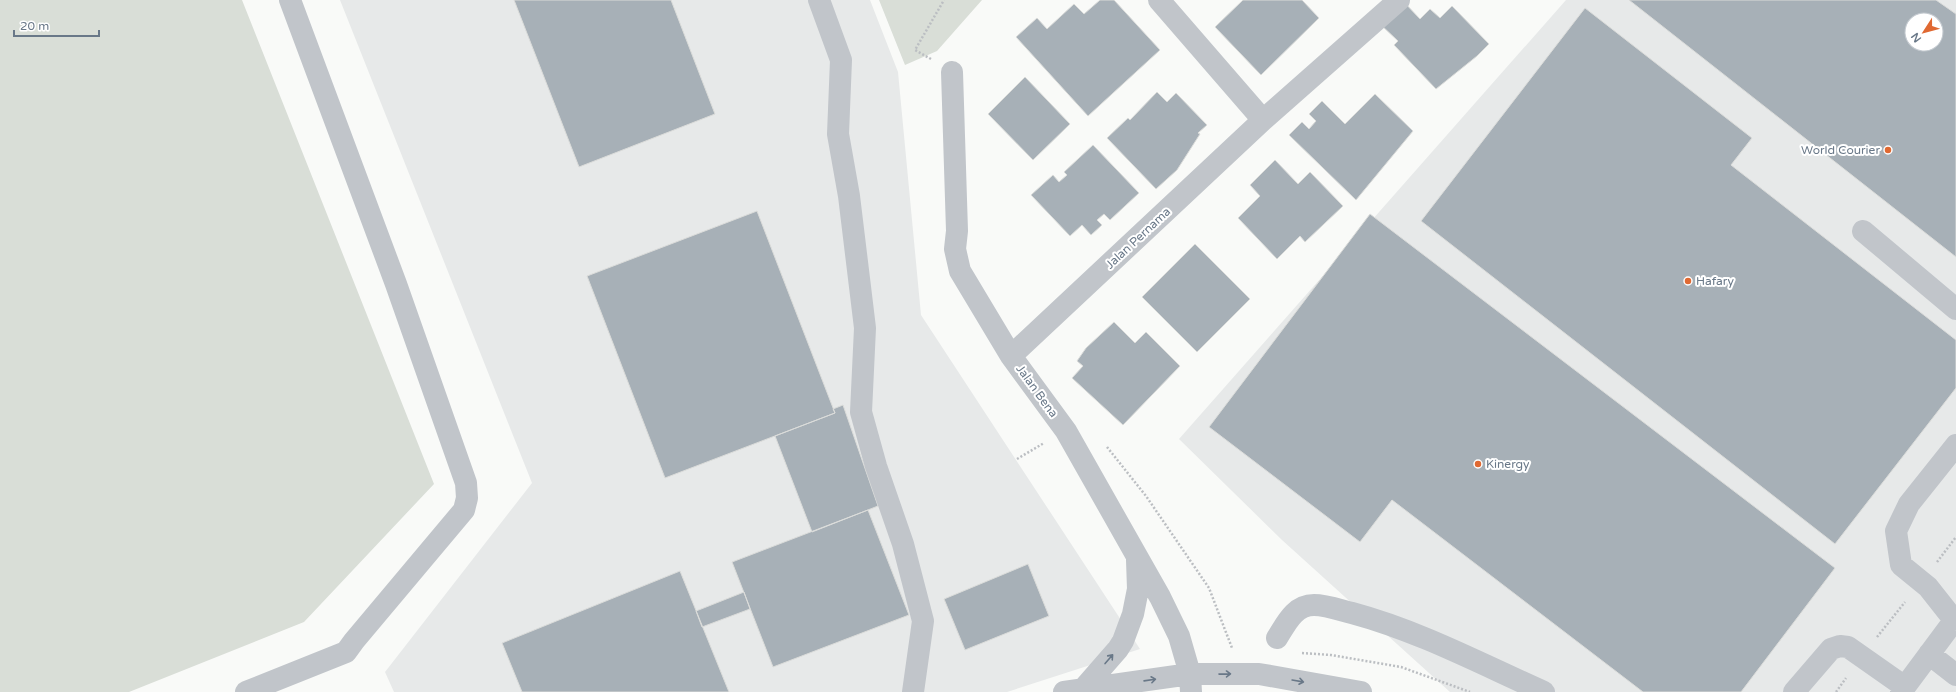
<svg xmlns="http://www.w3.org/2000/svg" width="1956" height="692" viewBox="0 0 1956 692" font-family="'Varela Round',sans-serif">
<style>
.built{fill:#e7e9e9;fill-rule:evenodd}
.green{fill:#d9ded7}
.building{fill:#a7b0b7;stroke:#dbdcda;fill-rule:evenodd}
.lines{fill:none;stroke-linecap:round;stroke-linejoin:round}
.path{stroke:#bbbec2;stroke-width:2.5;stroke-dasharray:2 2;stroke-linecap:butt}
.minor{stroke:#c1c5ca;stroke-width:22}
.oneway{stroke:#697888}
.poi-dot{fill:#e06932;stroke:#fff;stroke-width:1.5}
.labels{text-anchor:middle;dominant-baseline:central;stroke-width:4;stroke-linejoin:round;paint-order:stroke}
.poi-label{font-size:12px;fill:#697888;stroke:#fff;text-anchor:start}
.street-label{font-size:12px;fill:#697888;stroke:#fff}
</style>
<rect width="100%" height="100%" fill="#f9faf8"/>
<!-- built -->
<path class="built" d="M340,0H870L898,72L921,315L1140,649L1007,692H394L385,672L532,483Z
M1566,0H1956V692H1450L1282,540L1179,439ZM1912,20H1936V44H1912Z"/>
<!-- green -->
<path class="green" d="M0,0H242L434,484L304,622L129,692H0Z
M879,0H982L937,51L905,65Z"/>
<!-- building -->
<path class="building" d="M514,0H671L715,114L579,167Z
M1100,0H1114L1160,50L1088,116L1016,37L1037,18L1047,29L1074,4L1084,14Z
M1243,0H1302L1319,18L1261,75L1215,27Z
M1629,0H1936L1956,14V257ZM1912,20H1936V44H1912Z
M1403,1L1420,19L1430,9L1440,18L1452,6L1489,44L1477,56L1436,89L1394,45L1398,41L1380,24Z
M1585,8L1752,138L1731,165L1956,340V388L1835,544L1421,221Z
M1025,77L1070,124L1033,160L988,114Z
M1157,92L1167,102L1176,93L1207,125L1198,133L1200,134L1177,170L1156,189L1107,138L1128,118L1130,120Z
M1375,94L1413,131L1356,200L1289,135L1302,122L1309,129L1316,121L1309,114L1322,101L1345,124Z
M1093,145L1139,193L1110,220L1104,214L1097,220L1102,225L1091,235L1082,225L1070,236L1031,195L1053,175L1059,182L1067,175L1064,172Z
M1275,160L1298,184L1310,172L1343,206L1305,242L1300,236L1277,259L1238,218L1260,196L1250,185Z
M757,211L835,413L665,478L587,276Z
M1370,214L1835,568L1741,692H1643L1392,500L1360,542L1209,427Z
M1195,244L1250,299L1197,352L1142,297Z
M1114,322L1135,343L1146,332L1180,366L1123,425L1072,378L1083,366L1077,361L1086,348Z
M843,405L878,506L812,532L775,436L835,413L833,409Z
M868,510L909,615L773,667L732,562Z
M1028,564L1049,616L965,650L944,599Z
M680,571L729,692H522L502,643Z
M744,592L750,609L702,627L696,611Z"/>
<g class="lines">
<!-- path -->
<path class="path" d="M931,59L915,50L944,0
M1107,447L1146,496L1209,588L1232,648
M1017,459L1044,443
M1937,562L1956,537
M1877,637L1905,602
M1302,653L1331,655L1401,667L1470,692
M1836,692L1846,678"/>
<!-- minor -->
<path class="minor" d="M819,0L841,60L838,134L849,196L865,328L861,412L876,466L903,544L923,621L913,692
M1159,0L1263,120
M952,72L957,231L955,249L960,271L1011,356L1066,431L1160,597L1179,636L1190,674L1191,692
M1863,231L1956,309
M1011,356L1263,120L1399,0
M1954,620L1928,587L1901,565L1896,531L1909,504L1956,445
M1277,638C1286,624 1294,605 1314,605C1326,605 1340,610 1352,613C1419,631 1481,664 1544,692
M1929,654L1956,675
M1084,688L1118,649L1123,641L1133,614L1138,589L1137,560
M246,692L346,652L354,641L464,510L467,498L466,483L396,284L290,0
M1064,692L1190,674H1259L1361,692
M1794,692L1831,649L1840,646L1848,647L1905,687
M1901,692L1956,618"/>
</g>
<!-- one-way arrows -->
<defs><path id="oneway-shaft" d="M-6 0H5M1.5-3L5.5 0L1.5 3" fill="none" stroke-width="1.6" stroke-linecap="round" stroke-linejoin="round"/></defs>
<g class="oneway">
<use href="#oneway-shaft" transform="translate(1109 659) rotate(-49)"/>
<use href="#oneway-shaft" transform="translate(1225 674) rotate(-1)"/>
<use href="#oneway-shaft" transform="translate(1150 680) rotate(-8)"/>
<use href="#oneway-shaft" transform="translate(1298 681) rotate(10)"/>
</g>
<!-- markers -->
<g class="poi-dot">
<circle cx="1888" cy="150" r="4"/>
<circle cx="1688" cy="281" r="4"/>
<circle cx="1478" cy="464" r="4"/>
</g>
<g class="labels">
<!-- poi labels -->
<g class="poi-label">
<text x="1880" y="150" text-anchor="end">World Courier</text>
<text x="1696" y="281">Hafary</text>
<text x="1486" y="464">Kinergy</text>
</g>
<!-- street labels -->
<g class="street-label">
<text transform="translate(1138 238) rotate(-43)">Jalan Pernama</text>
<text transform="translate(1037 391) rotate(54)">Jalan Bena</text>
</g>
</g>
<!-- north arrow -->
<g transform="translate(1924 32) rotate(234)"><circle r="19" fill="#ffffff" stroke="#c3c9cf"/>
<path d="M0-3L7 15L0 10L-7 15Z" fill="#e06932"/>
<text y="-6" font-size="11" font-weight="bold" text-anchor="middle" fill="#697888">N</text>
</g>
<!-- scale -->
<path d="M14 30v6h85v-6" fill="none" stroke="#697888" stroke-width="2"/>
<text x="20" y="30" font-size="12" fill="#697888" stroke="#ffffff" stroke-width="3" paint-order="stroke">20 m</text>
</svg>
